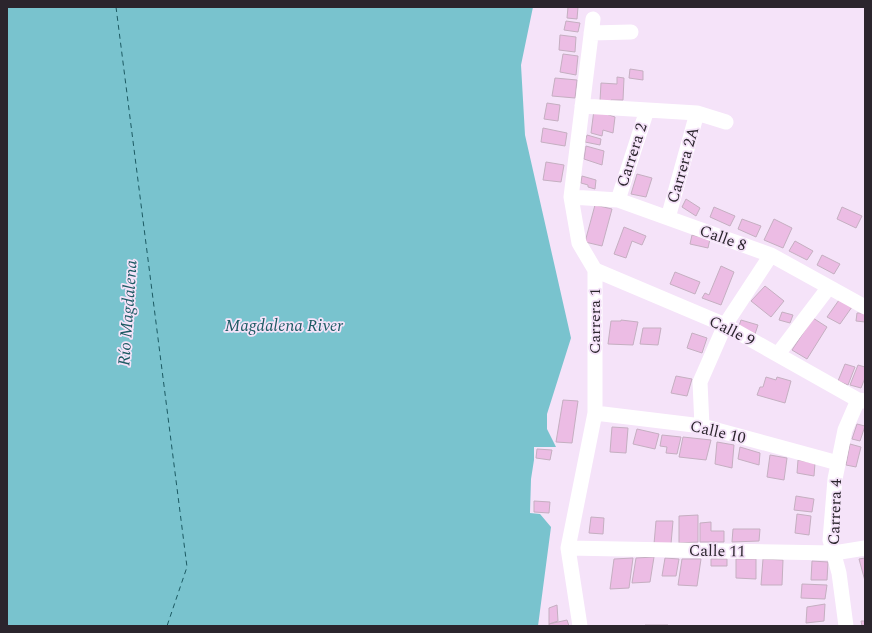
<svg xmlns="http://www.w3.org/2000/svg" width="872" height="633" viewBox="0 0 872 633" font-family="Spectral,serif">
<style>
.water{fill:#79c3ce}
.lines{fill:none;stroke-linecap:round;stroke-linejoin:round}
.ferry{stroke:#1c5a63;stroke-width:1;stroke-dasharray:5 4;stroke-linecap:butt}
.building{fill:#ecbce4;stroke:#c5afc1}
.minor{stroke:#fff;stroke-width:15}
.labels{text-anchor:middle;dominant-baseline:central;stroke-width:3.5;stroke-linejoin:round;paint-order:stroke}
.street-label{font-size:16px;fill:#2b252d;stroke:#f5e3f9}
.water-label{font-size:17px;font-style:italic;fill:#1c5a63;stroke:#f5e3f9}
</style>
<rect width="100%" height="100%" fill="#f5e3f9"/>
<!-- water -->
<path class="water" d="M7,7H533L521,65L525,135L571,338L547,414V429L556,447H534V460L531,479L530,513L540,514L551,527L538,626H7Z"/>
<g class="lines">
<!-- ferry -->
<path class="ferry" d="M116,7L187,567L167,626"/>
</g>
<!-- building -->
<path class="building" d="M568,7H578L577,19L567,18Z
M566,21L580,23L578,32L564,30Z
M560,35L576,37L575,52L559,50Z
M563,54L578,56L576,75L560,72Z
M630,69L643,71V80L629,78Z
M617,77L624,78L623,100H611V102L600,101L601,83L617,84Z
M555,78L577,80L575,98L552,96Z
M547,103L560,105L558,121L544,119Z
M594,110L615,117L613,133L603,130L602,136L591,133Z
M543,128L567,133L565,146L541,142Z
M587,135L601,139L600,145L585,142Z
M586,146L604,151L602,165L584,159Z
M546,162L564,165L561,182L543,180Z
M637,174L652,178L646,197L631,194Z
M582,176L596,180L595,189L588,187V185L581,183Z
M686,199L700,208L696,216L682,207Z
M595,205L612,209L602,246L585,242Z
M714,207L735,216L730,226L710,217Z
M842,207L862,216L856,228L837,219Z
M742,219L761,226L756,237L738,229Z
M774,219L792,228L783,248L764,240Z
M624,227L646,236L642,245L632,241L626,258L614,254Z
M692,235L710,239L708,248L690,244Z
M795,241L813,251L807,260L789,251Z
M822,255L840,264L834,274L817,265Z
M721,266L734,272L721,305L702,298L705,293L709,295Z
M675,272L700,282L695,294L670,284Z
M765,286L784,301L771,317L751,301Z
M839,300L852,307L840,324L827,317Z
M782,312L793,315L790,323L779,320Z
M857,313H865V322L856,321Z
M813,318L827,327L807,359L792,350Z
M621,320L638,322L633,345L608,344L611,321H621Z
M741,320L758,325L755,334L738,329Z
M643,328H661L658,345L640,344Z
M692,333L707,338L702,353L687,348Z
M845,364L855,367L848,385L838,381Z
M858,365L865,367V378L861,388L850,385Z
M676,376L692,379L687,396L671,393Z
M766,377L776,380L777,377L791,381L785,403L757,395L760,387H763Z
M563,400L578,401L572,443L556,442Z
M857,424L865,426L860,441L852,439Z
M612,427L628,428L626,453L610,452Z
M637,429L659,434L655,449L633,444Z
M662,435L681,437L677,454L666,453L667,447L660,446Z
M683,437L711,440L706,460L679,457Z
M717,442L734,445L732,468L715,464Z
M850,444L861,447L856,467L846,465Z
M740,447L760,453L759,465L738,459Z
M537,449L552,450L550,460L536,458Z
M770,455L787,458L784,480L767,477Z
M798,460L815,463L814,476L797,473Z
M796,496L814,499L812,512L794,510Z
M534,501L550,502L549,513L534,512Z
M797,514L811,516L809,535L795,533Z
M698,515V542L679,543V516Z
M591,517L604,518L603,534L589,533Z
M656,521H673L671,544H654Z
M711,522V531H724V542H700V523Z
M733,529H760L759,541L732,542Z
M654,557L650,582L632,583L636,558Z
M633,558L629,588L610,589L614,559Z
M665,558L679,559L676,576H662Z
M865,558V581L859,559Z
M682,559H701L697,586L678,585Z
M711,559H727V566H711Z
M736,559H756V579L736,578Z
M763,559L783,560L782,585H761Z
M812,561L828,562L827,580H811Z
M802,584L827,585L825,599L801,598Z
M825,604L824,621L806,623L807,607Z
M557,605L558,621L549,624V608Z
M567,620L569,626H549V624Z
M861,621H865V626H862Z
M645,625H668V626H644Z"/>
<g class="lines">
<!-- minor -->
<path class="minor" d="M591,33L631,32
M582,106L697,113L726,122
M571,197L618,200L771,255L865,307
M618,200L647,110
M668,218L697,113
M595,270L725,325L858,400L865,401
M778,354L829,287
M595,413L702,426L838,463
M702,426L700,382L725,325L771,255
M568,548L834,553L865,548
M580,626L568,548L595,413V270L579,243L571,197L593,19
M846,626L839,573L830,540L835,479L845,430L858,400"/>
</g>
<g class="labels">
<!-- street labels -->
<g class="street-label">
<text transform="translate(632 155) rotate(-72)">Carrera 2</text>
<text transform="translate(683 165) rotate(-74)">Carrera 2A</text>
<text transform="translate(723 238) rotate(20)">Calle 8</text>
<text transform="translate(595 321) rotate(-90)">Carrera 1</text>
<text transform="translate(732 331) rotate(27)">Calle 9</text>
<text transform="translate(718 432) rotate(13)">Calle 10</text>
<text transform="translate(835 512) rotate(-88)">Carrera 4</text>
<text transform="translate(717 551) rotate(1)">Calle 11</text>
</g>
<!-- water labels -->
<g class="water-label">
<text transform="translate(128 313) rotate(-86)">Río Magdalena</text>
<text x="284" y="326">Magdalena River</text>
</g>
</g>
<!-- border -->
<rect width="872" height="633" fill="none" stroke="#2b252d" stroke-width="16"/>
</svg>
